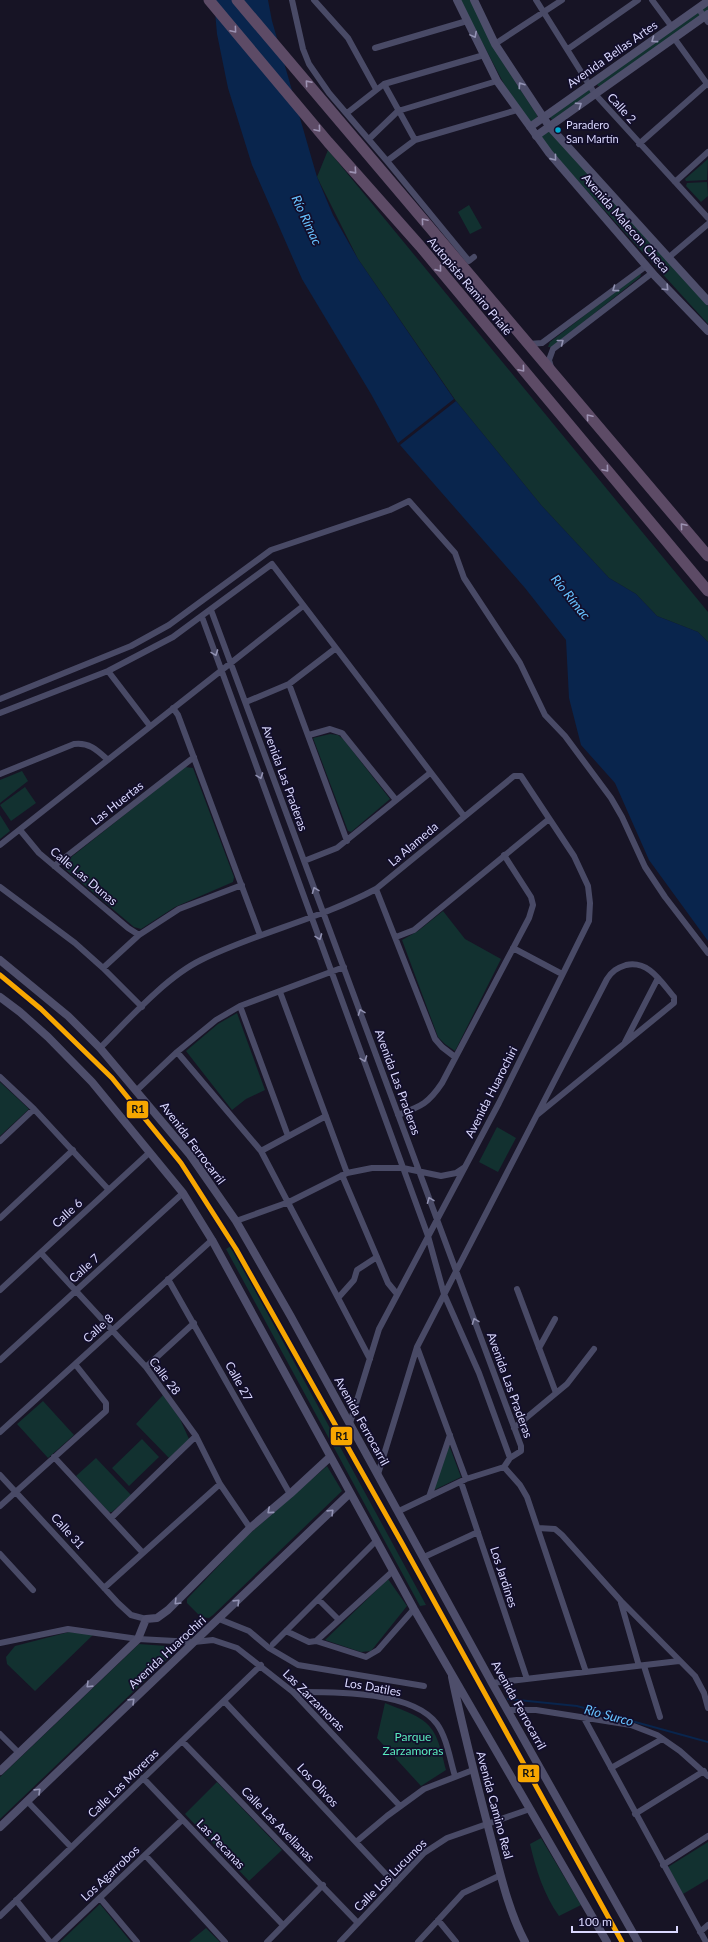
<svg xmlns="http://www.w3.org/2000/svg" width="708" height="1942" viewBox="0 0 708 1942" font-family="Lato,sans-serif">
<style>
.green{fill:#123130}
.water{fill:#09254d}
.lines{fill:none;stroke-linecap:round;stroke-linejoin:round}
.stream{stroke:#09254d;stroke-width:2}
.street{stroke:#494a66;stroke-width:6}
.secondary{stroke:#4e4e6b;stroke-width:8}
.highway{stroke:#5d4b66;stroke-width:11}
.rail-1-casing{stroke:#120e2b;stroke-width:8}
.rail-1{stroke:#f7a600;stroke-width:5}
.oneway{stroke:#9c92b2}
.oneway2{stroke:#9494b5}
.oneway3{stroke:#9292b2}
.bus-dot{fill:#00a9ce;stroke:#120e2b;stroke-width:1.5}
.labels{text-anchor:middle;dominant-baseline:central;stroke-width:3.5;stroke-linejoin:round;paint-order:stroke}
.bus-label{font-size:11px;fill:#dbd9ff;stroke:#120e2b;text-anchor:start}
.street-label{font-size:12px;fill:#dbd9ff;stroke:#120e2b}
.park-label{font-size:12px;fill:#59ebbd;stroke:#120e2b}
.water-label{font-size:13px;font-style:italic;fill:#67c2ff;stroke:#120e2b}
.line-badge{stroke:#120e2b;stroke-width:1.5}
.pale-badge-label{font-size:11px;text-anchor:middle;font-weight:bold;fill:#111}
</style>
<rect width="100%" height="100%" fill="#171425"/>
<!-- green -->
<path class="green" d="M460,0H471L503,63L537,115V119L530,122L504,84Z
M708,4V11L601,86H598L597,84Z
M589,89L591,93L552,120L549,116Z
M550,131L708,306V324L567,169L542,139V135Z
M328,150L708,612V642L698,632L657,616L636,594L609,578L541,505L456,401L358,259L317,177Z
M708,159L707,180L686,181L685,179Z
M707,182L708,196L701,202L686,186L687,183Z
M469,205L482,228L470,234L458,212Z
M638,274H641L640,277L552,347H548L550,342Z
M330,734L338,735L344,740L390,799L351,832L348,831L313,738Z
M185,767L193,768L234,877L233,882L175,907L141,929L134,927L64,868L65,862Z
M22,771L28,781L0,803V780Z
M25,787L36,803L11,821L0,805Z
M0,815L10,831L0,839Z
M443,911L465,939L501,959L455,1051L445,1044L438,1037L402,940L418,931Z
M237,1013L265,1090L246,1099L232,1110L186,1051L218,1024Z
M0,1082L29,1109L0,1136Z
M497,1127L516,1138L498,1172L479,1162Z
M231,1246L426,1605L420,1606L226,1249Z
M163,1395L180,1419L189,1439L169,1458L136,1424Z
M43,1401L74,1435L48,1458L17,1424Z
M142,1439L159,1457L129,1486L112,1468Z
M449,1445L461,1477L432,1491Z
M96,1458L131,1495L112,1512H109L76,1476Z
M327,1466L342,1491L213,1615L209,1618L201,1617L187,1603V1599L246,1537Z
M388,1579L407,1606L371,1651L361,1652L325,1640Z
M69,1632L94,1634L35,1691L7,1664L6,1657L15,1646Z
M139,1644L180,1647L0,1819V1777Z
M385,1703C431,1721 435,1722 446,1770L421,1786L377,1738Z
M217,1782L282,1850L249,1881L185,1814Z
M541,1838L581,1905L559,1916C544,1895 536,1870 530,1844Z
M708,1842V1879L683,1894L668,1867Z
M100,1904L131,1942H60Z
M206,1928L220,1942H189Z"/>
<!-- water -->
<path class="water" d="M214,0H268L272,21L317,177L333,215L358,259L454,399L398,443L371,394L302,279L252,165L228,88L217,34Z
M456,401L541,505L609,578L636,594L657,616L698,632L708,642V941L649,860L615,783L581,745L569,698L566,640L525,588L400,445Z"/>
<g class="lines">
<!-- stream -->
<path class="stream" d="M508,1699L577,1706L708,1742"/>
<!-- street -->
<path class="street" d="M292,0L303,49L309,64L329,93L387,161L469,261L474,257
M314,0L348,38L376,89
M536,0L595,94L708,218
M652,0L672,27
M698,8L708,22
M674,38L708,85
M495,44L562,0
M375,48L467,21
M568,49L638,0
M384,84L415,140
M347,113L384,84L484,55
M369,139L398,111L497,81
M639,144L707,84
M387,161L415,140L517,110
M675,182L708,152
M668,258L708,224
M529,344L542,343L646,266
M551,367L549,360L553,349L652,273
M211,610L521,1446V1451L510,1458L504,1467L466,1479L399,1511
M202,617L428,1236L444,1294L479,1373L510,1458
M108,671L150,726
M289,684L347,841
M0,699L131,646L169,625L271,550L390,510L409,501L455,553L464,578L520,663L545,715L565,736L611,798L622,817L645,867L665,897L708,953
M246,702L289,684L336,648
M173,708L178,715L260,935
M0,713L108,671L173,637L272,564L464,816
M309,735L330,729L342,733L396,800
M0,774L74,744C89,742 97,750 108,760
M20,830L39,853L128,928L139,935
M0,845L303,606
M304,861L337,848L430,773
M54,866L194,757
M0,887L75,943L103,968L142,1007
M376,889L435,1039L442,1047L455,1057
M396,937L414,930L549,819
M513,948L562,974
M103,968L139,935L179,909L242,885
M280,992L347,1173
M240,1006L288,1136
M625,1042L658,978
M100,1048C128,1020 166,977 201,960C258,932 320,919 376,889L514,776H521L574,856L588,886L590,903L589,921L499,1103L379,1329L350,1423
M177,1052L261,1151L370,1359
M0,1077L34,1109L108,1189
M137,1090L177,1052L216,1020L240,1006L344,967
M398,1115C421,1106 428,1104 442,1083L529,918L533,905L531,897L504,855
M0,1141L34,1109
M261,1151L326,1116
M342,1175L388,1283L397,1294
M0,1218L73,1150
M236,1221L289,1202L347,1173L372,1168H403L441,1176L456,1173L465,1167
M41,1253L146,1367L196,1436L220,1484L250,1528
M168,1279L290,1494
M517,1289L556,1393
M0,1290L150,1152
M338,1298L354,1280L357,1270L377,1257
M417,1347L466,1479
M539,1348L555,1319
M0,1360L183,1193
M146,1367L194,1323
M514,1428L567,1384L594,1349
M0,1432L212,1240
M54,1457L143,1553
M504,1467L520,1485L527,1497L586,1672
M378,1474L417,1347L607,979C612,971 617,968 626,965C649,960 661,982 674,997V1003L537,1115
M0,1475L118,1603L131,1615L146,1619
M461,1482L527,1679
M429,1497L450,1435
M0,1506L106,1411V1403L75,1364
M111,1518L196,1436
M538,1528L555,1529L562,1535L621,1601L695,1676L704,1693L708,1708
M0,1554L33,1590
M424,1557L478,1532
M393,1571L316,1641L366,1657L378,1650L414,1609
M104,1588L220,1484
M318,1599L339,1620
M621,1603L639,1666
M219,1619L249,1631L269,1648L298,1665L424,1686
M286,1631L309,1642L316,1641
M0,1643L68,1629L138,1639L194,1642L213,1640L237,1648L293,1692L400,1806
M273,1644L376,1541
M644,1666L660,1717
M492,1683L679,1661
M293,1692C331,1692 412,1690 437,1724C447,1738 450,1760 455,1776
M224,1701L395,1884
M507,1710H536L631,1725L657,1735L680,1751L708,1776
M584,1718L706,1942
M0,1734L19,1753
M182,1741L358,1923
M611,1768L662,1739
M143,1778L283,1925
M27,1801L71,1847
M635,1814L704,1771
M356,1842L387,1816L424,1789L473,1770
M145,1855L225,1942
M663,1865L708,1836
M100,1898L137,1942
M16,1900L50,1942
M0,1916L261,1665
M438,1920L456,1942
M700,1932L708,1925
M53,1942L182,1820
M267,1942L323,1885
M340,1942L424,1853L447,1838L530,1809
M418,1942L463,1893L501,1875"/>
<!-- secondary -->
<path class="secondary" d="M457,0L497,81L549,153L655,276L708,331
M474,0L495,44L549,126L708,301
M530,127L708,1
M536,136L708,14
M0,960L68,1016L100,1048L190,1155L236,1221L290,1315L492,1683L638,1942
M0,997L20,1012L48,1037L92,1082L183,1193L212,1240L414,1609L607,1942
M452,1677C463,1731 477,1784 491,1838C500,1872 508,1910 525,1942
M0,1771L138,1639L146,1619L157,1618L168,1610L250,1528L290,1494L330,1457
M0,1827L350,1493"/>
<!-- highway -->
<path class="highway" d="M209,0L328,142L420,246L708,591
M237,0L708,556"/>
<defs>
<path id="rail-1" d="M0,975L41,1009L112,1078L181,1163L236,1249L403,1545L622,1942"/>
</defs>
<!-- rail-1 casing -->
<use href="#rail-1" class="rail-1-casing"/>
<!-- rail-1 -->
<use href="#rail-1" class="rail-1"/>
</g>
<!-- one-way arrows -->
<defs><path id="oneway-chevron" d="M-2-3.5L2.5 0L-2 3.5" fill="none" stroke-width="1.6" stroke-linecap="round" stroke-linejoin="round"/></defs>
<g class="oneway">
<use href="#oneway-chevron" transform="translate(234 30) rotate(50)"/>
<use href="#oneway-chevron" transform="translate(308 83) rotate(-131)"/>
<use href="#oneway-chevron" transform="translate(318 129) rotate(50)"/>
<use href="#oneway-chevron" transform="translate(354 171) rotate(48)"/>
<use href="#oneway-chevron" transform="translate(424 221) rotate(-130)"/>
<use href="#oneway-chevron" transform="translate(439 269) rotate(51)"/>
<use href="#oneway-chevron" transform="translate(522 369) rotate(50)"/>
<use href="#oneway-chevron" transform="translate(589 417) rotate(-130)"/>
<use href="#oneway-chevron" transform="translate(606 469) rotate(50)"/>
<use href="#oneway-chevron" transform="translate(683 526) rotate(-130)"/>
</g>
<g class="oneway2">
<use href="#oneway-chevron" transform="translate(474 35) rotate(62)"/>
<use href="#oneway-chevron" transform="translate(654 40) rotate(144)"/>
<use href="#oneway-chevron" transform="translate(521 85) rotate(-124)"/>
<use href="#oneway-chevron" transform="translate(579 105) rotate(-34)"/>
<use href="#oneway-chevron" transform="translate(554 158) rotate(51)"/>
<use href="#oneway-chevron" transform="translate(666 288) rotate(46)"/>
<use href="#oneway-chevron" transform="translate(270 1511) rotate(139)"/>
<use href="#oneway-chevron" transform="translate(331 1512) rotate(-44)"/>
<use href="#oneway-chevron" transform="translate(177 1602) rotate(135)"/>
<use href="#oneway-chevron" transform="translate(237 1602) rotate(-44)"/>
<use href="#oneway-chevron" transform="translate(89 1685) rotate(136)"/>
<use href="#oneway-chevron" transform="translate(132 1701) rotate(-44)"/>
<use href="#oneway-chevron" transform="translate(38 1791) rotate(-44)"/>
</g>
<g class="oneway3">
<use href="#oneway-chevron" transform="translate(615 289) rotate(144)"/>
<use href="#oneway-chevron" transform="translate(561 342) rotate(-38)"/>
<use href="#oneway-chevron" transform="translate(215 653) rotate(70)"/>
<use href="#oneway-chevron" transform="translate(260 776) rotate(70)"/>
<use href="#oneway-chevron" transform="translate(315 890) rotate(-111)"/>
<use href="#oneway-chevron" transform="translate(319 937) rotate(70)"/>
<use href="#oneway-chevron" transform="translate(361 1012) rotate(-110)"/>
<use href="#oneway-chevron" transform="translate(364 1059) rotate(70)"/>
<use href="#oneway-chevron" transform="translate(430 1200) rotate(-111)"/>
<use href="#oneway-chevron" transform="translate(475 1321) rotate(-110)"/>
</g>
<!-- markers -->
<circle class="bus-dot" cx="558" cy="130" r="3.5"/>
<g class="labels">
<!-- bus labels -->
<g class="bus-label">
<text x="566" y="124">Paradero<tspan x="566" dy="14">San Martín</tspan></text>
</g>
<!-- street labels -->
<g class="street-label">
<text transform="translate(612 54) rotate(-35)">Avenida Bellas Artes</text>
<text transform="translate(622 108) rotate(48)">Calle 2</text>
<text transform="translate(626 223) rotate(49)">Avenida Malecon Checa</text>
<text transform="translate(470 286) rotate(50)">Autopista Ramiro Prialé</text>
<text transform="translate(285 778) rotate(70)">Avenida Las Praderas</text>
<text transform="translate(117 803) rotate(-38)">Las Huertas</text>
<text transform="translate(413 844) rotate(-40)">La Alameda</text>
<text transform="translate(84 876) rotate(40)">Calle Las Dunas</text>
<text transform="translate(398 1082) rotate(70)">Avenida Las Praderas</text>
<text transform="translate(491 1092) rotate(-63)">Avenida Huarochiri</text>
<text transform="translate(193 1143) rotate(53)">Avenida Ferrocarril</text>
<text transform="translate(67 1213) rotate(-43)">Calle 6</text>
<text transform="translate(84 1268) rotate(-42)">Calle 7</text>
<text transform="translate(98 1328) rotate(-42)">Calle 8</text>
<text transform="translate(165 1376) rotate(53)">Calle 28</text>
<text transform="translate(239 1381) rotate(61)">Calle 27</text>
<text transform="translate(510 1385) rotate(70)">Avenida Las Praderas</text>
<text transform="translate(362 1421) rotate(61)">Avenida Ferrocarril</text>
<text transform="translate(68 1531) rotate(48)">Calle 31</text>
<text transform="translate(504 1577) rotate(72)">Los Jardines</text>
<text transform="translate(167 1652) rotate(-43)">Avenida Huarochiri</text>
<text transform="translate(373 1687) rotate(10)">Los Datiles</text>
<text transform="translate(314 1700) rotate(45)">Las Zarzamoras</text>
<text transform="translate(519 1705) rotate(61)">Avenida Ferrocarril</text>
<text transform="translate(123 1783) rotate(-44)">Calle Las Moreras</text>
<text transform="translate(318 1785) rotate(47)">Los Olivos</text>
<text transform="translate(495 1805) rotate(75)">Avenida Camino Real</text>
<text transform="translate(278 1824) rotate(46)">Calle Las Avellanas</text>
<text transform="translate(221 1844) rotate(46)">Las Pecanas</text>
<text transform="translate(110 1873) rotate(-43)">Los Agarrobos</text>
<text transform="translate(390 1875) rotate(-45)">Calle Los Lucumos</text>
</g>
<!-- park labels -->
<g class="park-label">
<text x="413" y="1736">Parque<tspan x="413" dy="14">Zarzamoras</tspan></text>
</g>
<!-- water labels -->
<g class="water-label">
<text transform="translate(307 220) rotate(65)">Río Rímac</text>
<text transform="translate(571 597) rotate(51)">Río Rímac</text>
<text transform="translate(609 1715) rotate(15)">Río Surco</text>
</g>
</g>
<g class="line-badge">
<rect x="126" y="1100" width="23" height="19" rx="4" fill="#f7a600"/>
<rect x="330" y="1426" width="23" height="20" rx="4" fill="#f7a600"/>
<rect x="517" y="1764" width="23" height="19" rx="4" fill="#f7a600"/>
</g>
<g class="pale-badge-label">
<text x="138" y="1113">R1</text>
<text x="342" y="1440">R1</text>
<text x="529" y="1777">R1</text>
</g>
<!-- scale -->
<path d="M572 1926v6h105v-6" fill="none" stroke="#dbd9ff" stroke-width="2"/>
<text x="578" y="1926" font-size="12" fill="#dbd9ff" stroke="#120e2b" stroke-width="3" paint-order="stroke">100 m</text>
</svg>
